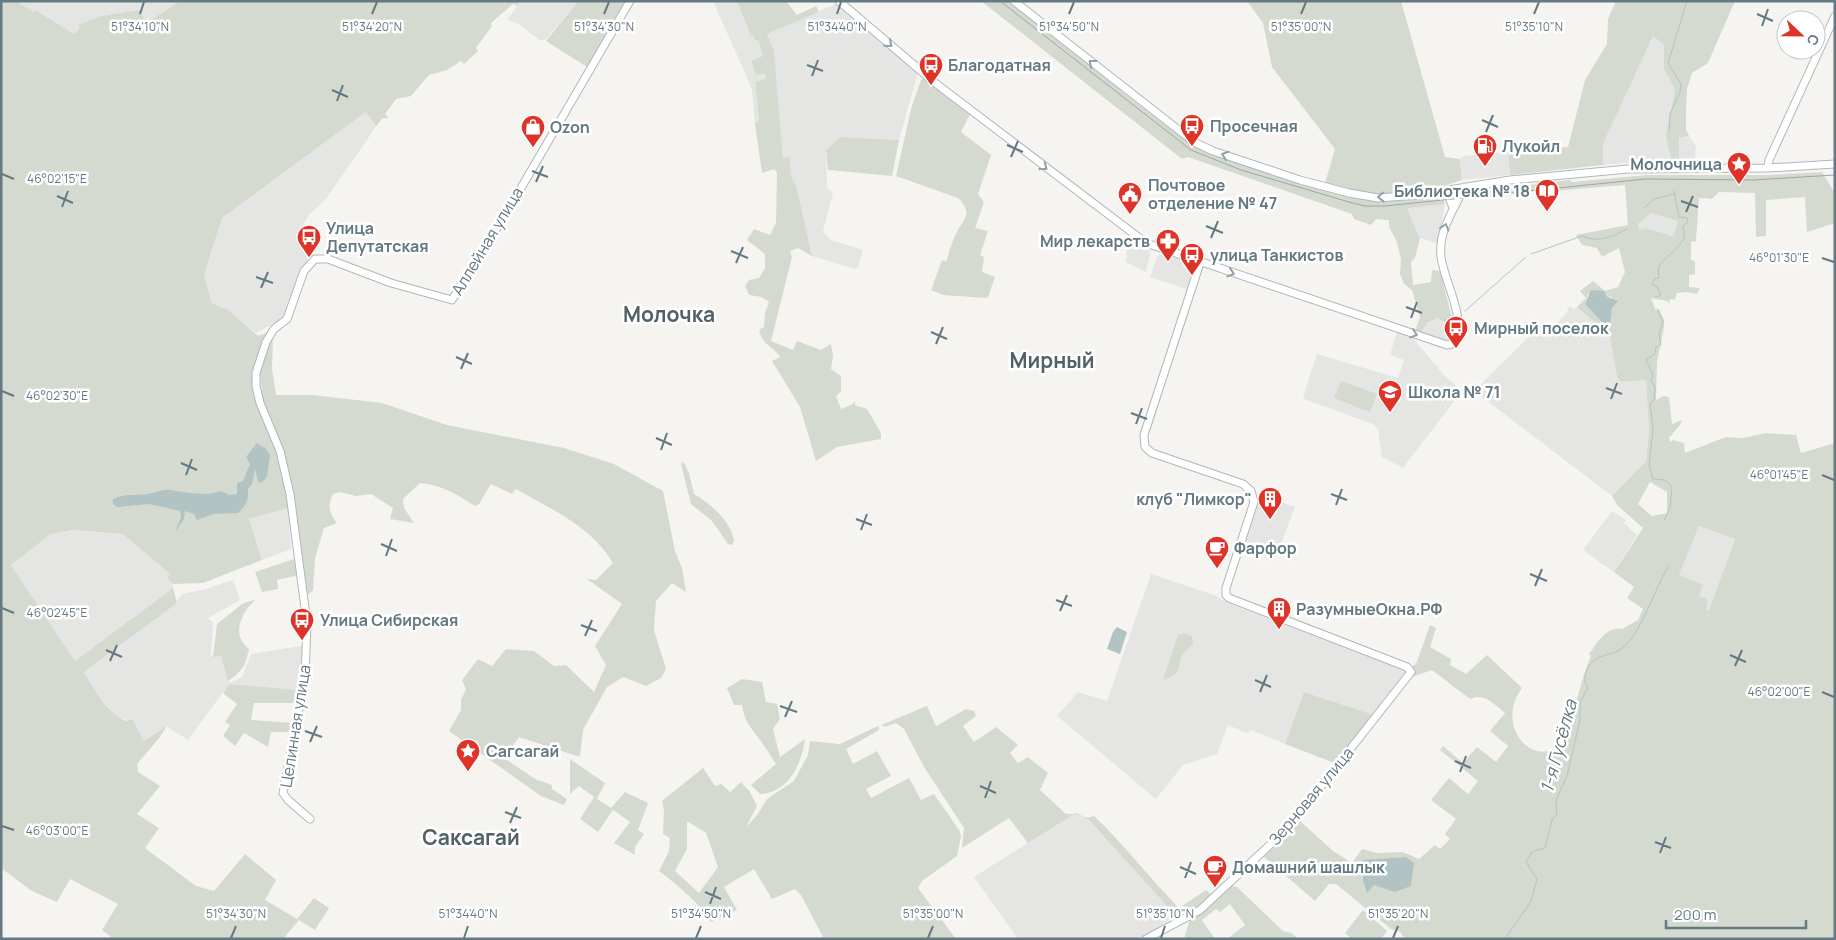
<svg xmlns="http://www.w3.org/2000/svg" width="1836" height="940" viewBox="0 0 1836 940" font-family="Manrope,sans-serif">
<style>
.built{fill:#e5e6e4}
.green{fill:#d5dad0;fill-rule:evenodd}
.water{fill:#b2c3c4}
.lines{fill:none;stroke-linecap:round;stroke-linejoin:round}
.stream{stroke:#b2c3c4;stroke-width:1}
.secondary-casing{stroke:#b0b7ba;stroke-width:9}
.secondary{stroke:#fff;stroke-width:7}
.tram{stroke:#9da6a9;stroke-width:1}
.oneway{stroke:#92a1a7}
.ticks{fill:none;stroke:#647981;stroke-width:2}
.labels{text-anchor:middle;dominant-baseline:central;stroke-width:5;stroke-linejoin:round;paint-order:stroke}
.poi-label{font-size:16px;font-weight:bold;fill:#647981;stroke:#fff;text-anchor:start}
.street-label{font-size:16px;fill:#647981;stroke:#fff}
.water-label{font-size:18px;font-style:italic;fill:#607b7f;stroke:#fff}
.district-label{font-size:21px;font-weight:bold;fill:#526167;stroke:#fff}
.ticks-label{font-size:12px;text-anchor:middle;fill:#647981;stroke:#fff;stroke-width:5;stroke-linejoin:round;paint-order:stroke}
</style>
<rect width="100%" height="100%" fill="#f5f4f1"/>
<!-- built -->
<path class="built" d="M16,1H180L146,23L78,25L81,28L74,34L37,10L34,12Z
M521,1H578L546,39L541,41L518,24L507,20Z
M713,1H737L755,40L759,41L764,56L751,61L765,73L766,80L755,82L759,120L755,124L752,91L748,80Z
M838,3L918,72L899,140L840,137L826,150L827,188L833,193L823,231L831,240L863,250L858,268L855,269L812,256L797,188L791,176L790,157L783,159L774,50L767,34Z
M1653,36L1664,45V69L1675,89L1666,136L1671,159L1603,165V144Z
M366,112L376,126L371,134L326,199L308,216L303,225L308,247L307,261L285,317L256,333L230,311L212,303L204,275L222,218Z
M1689,136L1696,147L1695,156L1694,160L1679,159V138Z
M1508,152L1510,175L1462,180L1460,159L1463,156Z
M1445,204L1438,244L1420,238L1409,214L1408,207Z
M1651,213L1679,221L1673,236L1645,228L1644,230L1637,228L1638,224Z
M1134,239L1151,251L1146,272L1125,262L1127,256L1126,255L1127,248Z
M1161,253L1195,265L1189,290L1150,277L1157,257Z
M1570,306L1574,309L1577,307L1610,336L1617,377L1621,382L1646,380L1649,430L1646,461L1612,496L1474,391L1542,324L1550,331L1568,311L1567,309Z
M1437,318L1455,329L1450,342H1446L1421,333L1427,323Z
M1397,331L1411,336L1444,375L1462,391L1403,468L1382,457L1378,430L1373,424L1306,400L1303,397L1317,354L1398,378L1404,360L1390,355Z
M1259,494L1295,507L1276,557L1243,544Z
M288,508L291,549L262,560L249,519Z
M1612,511L1626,520L1624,523L1637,535L1614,572L1583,550Z
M1699,526L1735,539L1709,610L1706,611L1699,596L1679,575Z
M73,530L123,534L143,549L171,574L167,578L173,584V588L75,661L11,565L51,534Z
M1151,574L1214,595L1228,603L1408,671L1374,715L1304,692L1285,744L1251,730L1247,733L1228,725L1217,754L1183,765L1156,799L1057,716L1078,692L1107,701Z
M233,580L240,600L208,618L213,623L211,656L221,655L230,683L242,677L251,654L300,646L304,648L300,690L229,684L188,740L166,726L144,741L131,722L117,717L98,696L84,672L176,603L182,594L206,589Z
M1075,813L1087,818L1175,915L1143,939H1018L974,877Z"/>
<!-- green -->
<path class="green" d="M1,1H16L34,12L36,10L74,34L80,28L78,25L101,16L140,10L146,23L180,1H521L517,6L513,4L491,23L492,26L476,48L478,51L464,64L461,61L447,70L429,75L411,96L396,99L385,114L389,118H383L376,126L366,112L222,218L204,275L212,303L230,311L258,336L269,332L257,358L253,372L282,469L288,508L249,519L262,560L203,583L173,584L167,578L170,574L123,534L73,530L51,534L11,565L75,661L173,588L177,603L84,672C95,690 106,712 126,721L132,719L144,741L166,726C164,735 144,755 137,764L138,772L160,786L137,814L159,828L145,848L196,886L214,891L245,854L276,880L265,900L297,919L314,898L329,908L315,930L299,920L283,939H114L102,930L118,904L70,879L57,902L32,891L1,868Z
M578,1H627L587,67L546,41Z
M737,1H786L797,15L816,6L819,12L767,34L774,50L783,158L790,157L791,176L797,188L812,256L798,248L790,251L792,257L771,341L793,350L797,341L821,350L831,344L833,355L831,369L841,376V392L836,396L841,409L853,404L855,400V405L867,409L881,433V439L837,447L816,461L800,407L772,361L780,357C772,344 763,347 759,330L764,327L765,313L769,302L762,297L749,295L745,286L749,280L759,278L765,268V254L747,240L754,229L770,235L776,223L777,172L774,169L762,173L755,124L759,120L755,82L766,79L765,73L756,75L751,61L763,56L759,41L755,40L753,35L751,36Z
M981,1H1009L1134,101L1189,143L1208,152L1283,178L1349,197L1385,201L1442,196L1445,204L1408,208L1409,214L1420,238L1415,258L1411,262L1413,285L1431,282L1432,270L1440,271L1455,329L1446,328L1444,322L1437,318L1427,323L1421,333L1415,331L1420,317L1412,290L1404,284L1400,274L1401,259L1397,242L1389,227V220L1376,219L1371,225L1354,219L1352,214L1188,157L1182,159Z
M1247,1H1401L1445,157L1460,159L1462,180C1433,190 1398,199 1367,194C1353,192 1339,187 1325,183L1335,149L1272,67L1263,23Z
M1616,1H1735L1708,63L1692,73L1687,89L1686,110V129L1689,136L1679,138V159H1671L1666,136L1675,89L1664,69V45L1653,36L1603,144V165L1510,175L1508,152L1510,146C1530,146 1548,149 1568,147L1585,80L1607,44L1608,19Z
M925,78L970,114L961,132L991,155L978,194L984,202L975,228L988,231L980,255L984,257L982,272L995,277L988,297L986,298L943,295L931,290L942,260L946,262C949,253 951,244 955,236C962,219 975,216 958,198L896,176L911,109L921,80Z
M840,137L899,140L892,176L828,170L826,150Z
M1822,172L1835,193V223L1807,232L1805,197L1766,200V236L1756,237L1755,193L1719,192L1712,199L1699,198L1696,241L1691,242V260L1695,261V274L1689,275V287L1700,288L1697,294L1686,292L1677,293L1675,299L1669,300L1670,305L1667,301L1651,298L1656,311L1659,309L1664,320V328L1657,362L1656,400L1663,396L1669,397L1672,424L1682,420L1680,425L1669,438L1670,442L1673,440L1684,443L1685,453L1726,437L1743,438L1766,433L1796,435L1801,453L1835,443V939H1405L1400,932L1391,929L1336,884H1329L1315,901L1263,856L1299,820L1333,851L1352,863L1362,849L1377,853L1403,852L1419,859L1435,845L1440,849L1450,839L1445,834L1456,819L1431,800L1449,778L1468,794L1478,781L1440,750L1443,746L1463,763L1477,747L1496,762L1508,746L1490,731L1505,713C1494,704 1484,692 1470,699L1432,670L1412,677V666L1416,664L1430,625L1436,628L1430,647L1451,659L1450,665L1466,674L1487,655L1522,688C1493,727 1536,774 1565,740C1575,727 1574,707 1579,692C1582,680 1586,668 1591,656L1589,654C1598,642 1606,626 1622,629L1638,620L1643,609L1627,598L1634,587L1614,572L1643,528L1618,506L1612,496L1646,461L1649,430L1646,380L1621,382L1617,377L1610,336L1577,307L1586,298L1580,291L1593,281L1605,291L1618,287L1625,272L1619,248L1602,257L1597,248L1582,245L1576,235L1628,225L1625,185L1542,192L1541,190L1471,199L1466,198V193L1570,180L1572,182L1647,175H1768ZM1651,213L1678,221L1673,236L1645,228L1643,230L1638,228V224ZM1588,294L1612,297L1610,327L1608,329L1585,304ZM1650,482L1667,492V513L1652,516L1638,504ZM1699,526L1735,539L1709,610L1707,611V599L1699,596L1703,585L1679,575Z
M273,336L272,368L276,395H313L382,403L447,425L564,448L614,464L663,491L675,551L682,568L686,592L672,583L656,601L654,630L666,669L661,678L646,686L623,677L607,687L583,730L580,757L519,737L504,758L535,779L552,785V789L567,799L564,805L541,796L449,731L461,710V700L466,689L462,680L478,659L492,666L506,649L534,651L554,666L566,665L594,692L606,665L595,646L622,604L587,579L596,580L613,563C591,526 552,510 516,489L512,494L491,484L479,504L475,506C457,494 441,485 420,483L403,499L404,508L414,523L390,519L393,508L371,494L356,496L340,492L333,494C327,506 329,513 337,523L324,528L315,558L313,590L309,594L306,592L293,495L263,401L260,373L266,351Z
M1341,381L1377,394L1370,412L1334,398Z
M684,462L689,473L694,494C711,504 731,521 734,541L732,545L728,544L712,521L691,504L681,464Z
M294,559L299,575L277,580L278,589L262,592L255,572Z
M256,599C242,612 230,634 249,649C245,667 243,670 228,681L221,656L213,657L217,624L242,604Z
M1184,633L1192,636L1193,644C1190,647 1184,652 1182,656C1176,669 1183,674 1163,680L1178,635Z
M742,679L762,682L766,702L777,704L780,719L773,729L780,757L805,739C802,764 788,793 760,794L751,785L776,764C770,756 766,747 760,740C751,728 744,721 742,705H734L727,688Z
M229,684L300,690L298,703H254L251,720L294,723L292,732H271L268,747L244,733L235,746L223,736L230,725L225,722L237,704L223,693Z
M1304,692L1374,715L1337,762H1332L1285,744Z
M927,706L936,726L966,709L974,711L976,716L963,726L974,742L996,727L1018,745L1010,753L1018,763L1028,757L1048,773L1040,790L1066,814C1077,812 1086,820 1094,816C1125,845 1149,878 1179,908L1206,890L1214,896L1181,919L1175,915L1087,818L1076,813L1028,843L1009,818L962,848L964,828L924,767L904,729L896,723L885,727L881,725Z
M878,726L879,730L846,749L853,764L877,751L891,776L866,789L871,798L909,778L921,800L934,794L959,830L961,836L957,856L922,881L918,888L956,939H824L801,895L795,889L772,899L754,869L724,887L737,910L711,922C698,902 679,886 659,871L669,851L670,838L663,834L664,810L662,801L703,768L715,786L721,784L730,792L741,782L750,792L757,806L746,827L758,814L767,799L794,781L808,755L810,741L840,744ZM687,821L706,833L718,867L699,893L675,871L687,849Z
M570,759L605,783L597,799L611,808L625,792L648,803L638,830L644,834L635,847V855L614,843L630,822L613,810L598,832L580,819L594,797L579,786L570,794Z
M1231,886L1237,887L1283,931L1292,933L1298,939H1227L1245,925L1230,904L1220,912L1216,909L1202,920L1215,939H1184L1190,919Z
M1363,910L1387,931L1381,939H1352L1345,933Z"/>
<!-- water -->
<path class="water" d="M1591,290L1605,291L1606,296L1618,301L1612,308L1610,327L1608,329L1585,304Z
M257,443L266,449L270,455L267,477L261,483L258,481L255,469L252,484L248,489C249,500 246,506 238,513L213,514L197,520L194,514L185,511L184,519L175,532L181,517L180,511L149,504L117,507L113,504V499C125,493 135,496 147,494C155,493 163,489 170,490C188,492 203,497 221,491L229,495L237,494V483L243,481L250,464L246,457Z
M1117,627L1127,632L1120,654L1107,649L1113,632Z
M1406,857L1414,863L1411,886L1395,892L1374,885L1367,893L1363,880V860Z"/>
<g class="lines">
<!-- stream -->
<path class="stream" d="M1669,132L1670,114L1680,92L1681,84L1668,63L1687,1
M1644,208L1654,199L1674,194
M1531,254L1582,236C1599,243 1611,237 1627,229
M1656,297L1661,295L1658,288L1652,284L1654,279L1659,278L1658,268C1664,257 1680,248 1684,238C1685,236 1683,229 1683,226L1688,222L1687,218L1679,217L1674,191
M1657,309L1663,321L1659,335L1661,345L1656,347L1655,354L1646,360L1653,375L1651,380L1655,387L1654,400L1650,403L1653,429L1649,465L1653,479L1665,480L1672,487L1670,508L1664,521
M1465,311L1526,257
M1445,320L1451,319
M1505,939L1531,901L1537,879L1526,862L1532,852L1545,848L1552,820L1557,814L1556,800L1567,776L1580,720V702L1588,688C1584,681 1584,677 1587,670C1596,650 1612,659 1625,646C1645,625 1653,592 1668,567"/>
<defs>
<path id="secondary" d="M839,1L934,82L1146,243L1447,345L1452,344C1470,322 1443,281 1441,256C1438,230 1455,209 1464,187
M1014,1L1194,142L1213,151L1300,180L1349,193L1378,198L1418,195L1510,180L1628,169L1768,168L1835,164
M1768,168L1769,160L1835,16
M1440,192L1449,197L1453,208
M310,819L288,800L283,793L305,677L307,623L290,494L280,451L260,403L256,386V373L266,342L274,329L287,319L304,271L315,259H328L391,283L452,300L514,200L630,1
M1146,939L1200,910L1289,827L1411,672L1407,667L1229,598L1226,595V588L1254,502L1251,491L1243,484L1152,453L1145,447L1144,435L1200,263"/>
</defs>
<!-- secondary casing -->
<use href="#secondary" class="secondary-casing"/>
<!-- secondary -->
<use href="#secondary" class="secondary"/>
<!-- tram -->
<path class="tram" d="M1000,1L1191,150L1241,170L1349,202L1365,206H1385L1645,179L1753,180L1835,175"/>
</g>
<!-- one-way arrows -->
<defs><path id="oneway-chevron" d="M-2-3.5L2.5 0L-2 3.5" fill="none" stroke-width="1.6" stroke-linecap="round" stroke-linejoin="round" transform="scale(1.25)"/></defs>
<g class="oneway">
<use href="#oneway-chevron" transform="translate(889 44) rotate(40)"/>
<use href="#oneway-chevron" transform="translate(1092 63) rotate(-142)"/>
<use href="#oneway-chevron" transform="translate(1225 155) rotate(-161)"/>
<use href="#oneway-chevron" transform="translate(1044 167) rotate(37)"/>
<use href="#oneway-chevron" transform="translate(1381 197) rotate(179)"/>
<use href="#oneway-chevron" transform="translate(1445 227) rotate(-73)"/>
<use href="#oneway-chevron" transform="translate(1231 273) rotate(18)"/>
<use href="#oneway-chevron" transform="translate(1414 334) rotate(18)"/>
</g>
<!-- ticks -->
<path class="ticks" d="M140,14L144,2M372,14L377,2M604,14L609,2M837,14L841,2M1069,14L1074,2M1301,14L1306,2M1534,14L1539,2M1757,14L1773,21M1762,26L1768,9M807,65L823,71M812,76L818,60M332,90L348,97M337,101L343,85M1482,120L1498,127M1486,132L1493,115M1007,145L1023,152M1011,157L1018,141M532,171L548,177M2,174L14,179M536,182L543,166M57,196L73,203M1681,201L1698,207M62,207L68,191M1686,212L1693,196M1206,226L1223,233M1211,238L1218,221M731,251L748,258M1822,258L1834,262M736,263L743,247M256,277L273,283M261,288L268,272M1406,307L1422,313M1411,318L1417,302M931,332L947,339M936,344L943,327M456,357L472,364M461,369L468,353M1606,388L1622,394M2,391L14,396M1611,399L1617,383M1131,413L1147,419M1136,424L1142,408M656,438L672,445M661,450L667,433M181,463L197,470M186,475L192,459M1822,475L1834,480M1331,494L1347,500M1336,505L1342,489M856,519L872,525M861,530L867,514M381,544L397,551M386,556L392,539M1530,574L1547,581M1535,586L1542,569M1056,600L1072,606M2,608L14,613M1060,611L1067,595M581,625L597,631M585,636L592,620M106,650L122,657M1730,655L1746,662M110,661L117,645M1735,666L1742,650M1255,680L1271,687M1260,692L1267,675M1822,692L1834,697M780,706L797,712M785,717L792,701M305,731L322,737M310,742L317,726M1455,761L1471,768M1460,772L1466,756M980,786L996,793M985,798L991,781M505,812L521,818M510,823L517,807M2,826L14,830M1655,842L1671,848M1660,853L1666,837M1180,867L1196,874M1185,878L1191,862M705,892L721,899M710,904L716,887M231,938L236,926M464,938L468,926M696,938L701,926M928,938L933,926M1161,938L1165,926M1393,938L1398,926"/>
<!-- icons -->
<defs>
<symbol id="bus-pin" viewBox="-11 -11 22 30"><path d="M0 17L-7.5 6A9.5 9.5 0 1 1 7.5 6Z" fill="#de3328" stroke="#fff"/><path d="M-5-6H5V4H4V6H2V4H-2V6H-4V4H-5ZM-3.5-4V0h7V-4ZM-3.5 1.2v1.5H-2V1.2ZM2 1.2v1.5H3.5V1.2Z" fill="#fff"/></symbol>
<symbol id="shop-pin" viewBox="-11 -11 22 30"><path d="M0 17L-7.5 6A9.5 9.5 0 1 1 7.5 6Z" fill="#de3328" stroke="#fff"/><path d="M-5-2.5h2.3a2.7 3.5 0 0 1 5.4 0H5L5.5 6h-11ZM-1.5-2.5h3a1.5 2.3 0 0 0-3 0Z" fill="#fff"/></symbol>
<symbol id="fuel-pin" viewBox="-11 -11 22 30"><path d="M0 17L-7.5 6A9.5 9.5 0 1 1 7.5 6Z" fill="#de3328" stroke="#fff"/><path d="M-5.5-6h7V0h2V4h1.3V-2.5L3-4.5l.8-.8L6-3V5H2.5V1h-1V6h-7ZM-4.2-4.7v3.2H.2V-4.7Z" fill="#fff"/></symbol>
<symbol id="sight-pin" viewBox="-11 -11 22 30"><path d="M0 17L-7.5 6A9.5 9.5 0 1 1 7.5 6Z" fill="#de3328" stroke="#fff"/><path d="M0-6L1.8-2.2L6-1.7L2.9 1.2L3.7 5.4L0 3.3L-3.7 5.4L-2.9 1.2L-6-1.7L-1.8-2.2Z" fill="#fff"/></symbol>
<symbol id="library-pin" viewBox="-11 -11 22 30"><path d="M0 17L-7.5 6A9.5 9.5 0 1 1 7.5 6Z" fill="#de3328" stroke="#fff"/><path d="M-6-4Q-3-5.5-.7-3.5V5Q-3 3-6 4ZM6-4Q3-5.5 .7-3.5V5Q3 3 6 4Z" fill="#fff"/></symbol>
<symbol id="civic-pin" viewBox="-11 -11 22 30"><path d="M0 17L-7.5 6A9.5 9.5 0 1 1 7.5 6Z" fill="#de3328" stroke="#fff"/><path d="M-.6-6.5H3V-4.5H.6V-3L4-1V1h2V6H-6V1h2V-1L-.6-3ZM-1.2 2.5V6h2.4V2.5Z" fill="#fff"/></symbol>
<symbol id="pharmacy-pin" viewBox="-11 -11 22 30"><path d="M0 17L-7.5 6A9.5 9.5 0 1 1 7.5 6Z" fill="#de3328" stroke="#fff"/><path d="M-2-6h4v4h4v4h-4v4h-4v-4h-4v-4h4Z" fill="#fff"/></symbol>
<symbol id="school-pin" viewBox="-11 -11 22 30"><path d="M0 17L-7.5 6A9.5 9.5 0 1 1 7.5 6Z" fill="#de3328" stroke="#fff"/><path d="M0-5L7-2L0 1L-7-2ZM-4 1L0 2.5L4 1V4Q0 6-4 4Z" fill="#fff"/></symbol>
<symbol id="building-pin" viewBox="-11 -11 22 30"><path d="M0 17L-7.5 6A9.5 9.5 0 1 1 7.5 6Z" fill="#de3328" stroke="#fff"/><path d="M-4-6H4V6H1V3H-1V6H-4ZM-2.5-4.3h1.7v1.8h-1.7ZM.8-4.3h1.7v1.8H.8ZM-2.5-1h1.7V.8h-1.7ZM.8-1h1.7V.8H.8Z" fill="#fff"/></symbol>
<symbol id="cafe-pin" viewBox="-11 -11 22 30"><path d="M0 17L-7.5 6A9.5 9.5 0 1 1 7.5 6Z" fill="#de3328" stroke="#fff"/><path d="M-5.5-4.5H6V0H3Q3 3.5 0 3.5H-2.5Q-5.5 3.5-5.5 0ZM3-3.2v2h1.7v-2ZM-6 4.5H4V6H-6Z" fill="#fff"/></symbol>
</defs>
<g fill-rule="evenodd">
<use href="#bus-pin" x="917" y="51" width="28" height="38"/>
<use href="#bus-pin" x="1178" y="112" width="28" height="38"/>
<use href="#shop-pin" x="519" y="113" width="28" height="38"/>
<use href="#fuel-pin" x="1471" y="132" width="28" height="38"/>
<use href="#sight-pin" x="1725" y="150" width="28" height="38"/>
<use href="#library-pin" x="1533" y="177" width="28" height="38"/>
<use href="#civic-pin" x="1116" y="180" width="28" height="38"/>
<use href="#bus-pin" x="295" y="223" width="28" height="38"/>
<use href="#pharmacy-pin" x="1154" y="227" width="28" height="38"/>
<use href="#bus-pin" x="1178" y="241" width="28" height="38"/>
<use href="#bus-pin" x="1442" y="314" width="28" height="38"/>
<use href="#school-pin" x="1376" y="378" width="28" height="38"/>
<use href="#building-pin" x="1256" y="485" width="28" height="38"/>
<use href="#cafe-pin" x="1203" y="534" width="28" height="38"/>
<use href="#building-pin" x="1265" y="595" width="28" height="38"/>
<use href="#bus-pin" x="288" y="606" width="28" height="38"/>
<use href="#sight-pin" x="454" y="737" width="28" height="38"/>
<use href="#cafe-pin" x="1201" y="853" width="28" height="38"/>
</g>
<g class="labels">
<!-- poi labels -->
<g class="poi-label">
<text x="948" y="65">Благодатная</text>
<text x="1210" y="126">Просечная</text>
<text x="550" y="127">Ozon</text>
<text x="1502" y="146">Лукойл</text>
<text x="1722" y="164" text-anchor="end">Молочница</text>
<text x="1148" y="185">Почтовое<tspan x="1148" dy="18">отделение № 47</tspan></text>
<text x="1530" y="191" text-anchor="end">Библиотека № 18</text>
<text x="326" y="228">Улица<tspan x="326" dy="18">Депутатская</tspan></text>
<text x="1150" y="241" text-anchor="end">Мир лекарств</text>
<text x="1210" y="255">улица Танкистов</text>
<text x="1474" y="328">Мирный поселок</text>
<text x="1408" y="392">Школа № 71</text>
<text x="1252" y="499" text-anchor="end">клуб "Лимкор"</text>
<text x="1234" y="548">Фарфор</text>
<text x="1296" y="609">РазумныеОкна.РФ</text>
<text x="320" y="620">Улица Сибирская</text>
<text x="486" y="751">Сагсагай</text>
<text x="1232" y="867">Домашний шашлык</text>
</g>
<!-- street labels -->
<g class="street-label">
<text transform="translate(487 241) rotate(-59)">Аллейная улица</text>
<text transform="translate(295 726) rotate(-81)">Целинная улица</text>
<text transform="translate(1311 796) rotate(-50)">Зерновая улица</text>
</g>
<!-- water labels -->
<g class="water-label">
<text transform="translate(1558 746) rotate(-75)">1-я Гусёлка</text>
</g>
<!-- district labels -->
<g class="district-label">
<text x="669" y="314">Молочка</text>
<text x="1052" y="360">Мирный</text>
<text x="471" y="837">Саксагай</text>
</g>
</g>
<g class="ticks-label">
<text x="140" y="31">51°34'10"N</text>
<text x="372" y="31">51°34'20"N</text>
<text x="604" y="31">51°34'30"N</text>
<text x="837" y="31">51°34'40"N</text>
<text x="1069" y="31">51°34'50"N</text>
<text x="1301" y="31">51°35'00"N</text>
<text x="1534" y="31">51°35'10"N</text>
<text x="57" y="183">46°02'15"E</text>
<text x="1779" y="262">46°01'30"E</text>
<text x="57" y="400">46°02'30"E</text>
<text x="1779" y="479">46°01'45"E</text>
<text x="57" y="617">46°02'45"E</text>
<text x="1779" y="696">46°02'00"E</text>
<text x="57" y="835">46°03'00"E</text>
<text x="236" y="918">51°34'30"N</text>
<text x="468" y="918">51°34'40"N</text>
<text x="701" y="918">51°34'50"N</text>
<text x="933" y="918">51°35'00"N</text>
<text x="1165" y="918">51°35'10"N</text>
<text x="1398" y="918">51°35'20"N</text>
</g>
<!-- border -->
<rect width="1836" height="940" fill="none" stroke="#647981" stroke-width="5"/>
<!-- north arrow -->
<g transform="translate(1801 35) rotate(112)"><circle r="24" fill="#ffffff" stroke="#c1c9cd"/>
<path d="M0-4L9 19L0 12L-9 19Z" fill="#de3328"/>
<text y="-8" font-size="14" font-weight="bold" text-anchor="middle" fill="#647981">С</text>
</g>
<!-- scale -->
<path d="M1666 920v8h140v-8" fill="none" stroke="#647981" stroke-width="2.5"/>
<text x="1674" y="920" font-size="15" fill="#647981" stroke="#ffffff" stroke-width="4" paint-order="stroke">200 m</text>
</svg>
